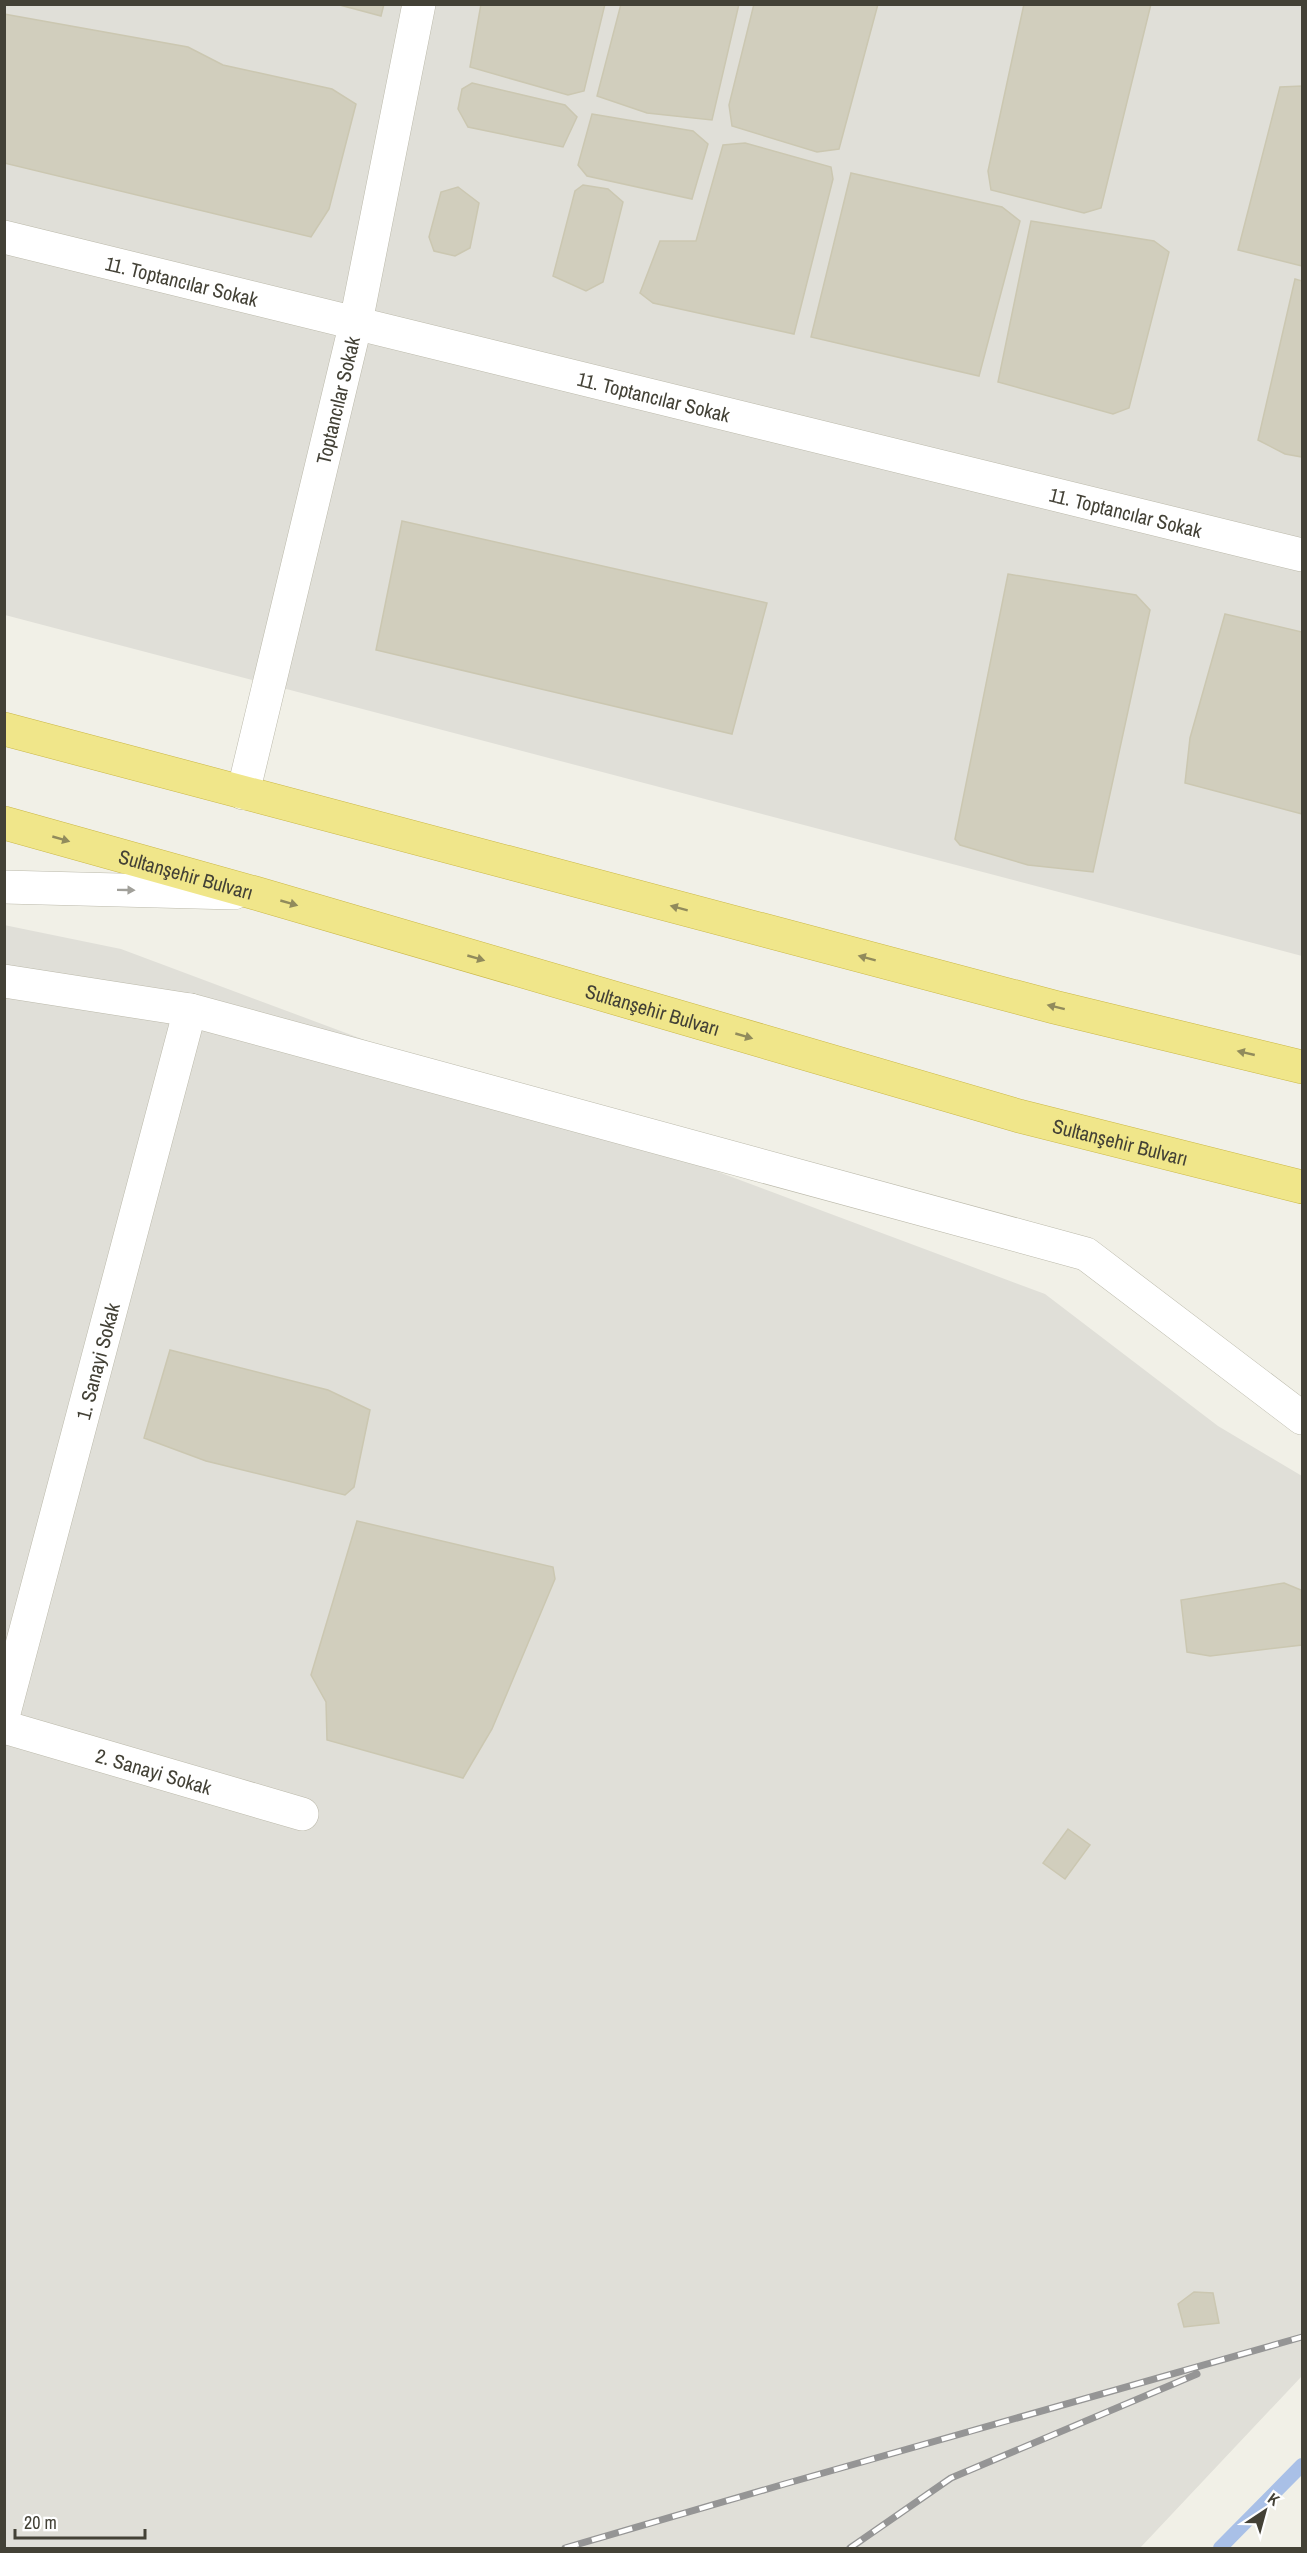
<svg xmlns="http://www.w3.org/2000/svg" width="1307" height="2553" viewBox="0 0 1307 2553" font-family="'Archivo Narrow',sans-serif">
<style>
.industrial{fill:#e0dfd8}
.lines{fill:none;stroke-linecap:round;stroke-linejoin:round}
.stream{stroke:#a9c0e7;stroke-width:14}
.building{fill:#d1cebd;stroke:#cbc7b1;stroke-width:1.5}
.minor-casing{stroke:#bbb9aa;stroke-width:34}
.trunk-casing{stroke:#cab747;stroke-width:34}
.minor{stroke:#fff;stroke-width:33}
.trunk{stroke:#f0e68a;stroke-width:33}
.rail-casing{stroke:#959595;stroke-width:7}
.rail{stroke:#fff;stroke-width:4.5;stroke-dasharray:14;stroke-linecap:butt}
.oneway{fill:#918b5c}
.oneway2{fill:#a1a09a}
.labels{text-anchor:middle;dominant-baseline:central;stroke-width:6;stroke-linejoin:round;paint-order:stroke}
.street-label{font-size:20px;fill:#434136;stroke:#fff}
</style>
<rect width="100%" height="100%" fill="#f1f0e7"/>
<!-- industrial -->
<path class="industrial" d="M4,5H1302V956L5,615Z
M4,925L121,949L1045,1294L1218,1426L1302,1476V2376L1140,2548H5Z"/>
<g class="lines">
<!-- stream -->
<path class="stream" d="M1220,2548L1302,2465"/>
</g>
<!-- building -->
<path class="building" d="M336,4H384L381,16Z
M481,4H605L584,91L568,95L470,67Z
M621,4H739L712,120L647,113L597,96Z
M754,4H878L839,149L817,152L732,126L729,105Z
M1024,4H1151L1101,208L1084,213L991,190L988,171Z
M4,14L188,47L223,65L332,89L356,104L329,209L311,237L4,163Z
M472,83L565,105L577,117L563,147L468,127L458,109L462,89Z
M1302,86V266L1238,250L1280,87Z
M592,114L693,131L708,144L692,199L587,176L578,165Z
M745,143L831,167L833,179L794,334L653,303L640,293L660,241H696L723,145Z
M851,173L1002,207L1020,221L979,376L811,337Z
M583,185L608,189L623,202L603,282L586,291L553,276L575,191Z
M458,187L479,203L470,248L455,256L434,251L429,237L441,192Z
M1031,221L1154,241L1169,252L1129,408L1113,414L998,382Z
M1295,279L1302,281V457L1285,454L1258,440Z
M402,521L767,603L732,734L376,650Z
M1008,574L1136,595L1150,610L1093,872L1028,865L960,845L955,839Z
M1225,614L1302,632V814L1185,783L1190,738Z
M170,1350L328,1390L370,1410L354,1487L345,1495L206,1461L144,1438Z
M357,1521L553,1567L555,1579L492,1729L463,1778L327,1740L326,1702L311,1675Z
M1284,1583L1301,1590L1302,1645L1210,1656L1187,1652L1181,1600Z
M1068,1829L1090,1845L1065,1879L1043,1863Z
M1194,2292L1213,2293L1219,2323L1184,2327L1178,2304Z"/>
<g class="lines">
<defs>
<g id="minor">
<path id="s1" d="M4,237L1302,555"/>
<path id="s2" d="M243,793L356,322L419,4"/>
<path d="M4,887L234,893"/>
<path d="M4,981L190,1010L1086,1254L1302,1418"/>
<path id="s3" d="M4,1713L190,1010"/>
<path id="s4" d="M4,1727L302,1814"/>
</g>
<g id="trunk">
<path d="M4,729L1054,1007L1302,1067"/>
<path id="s5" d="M4,823L255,893L1019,1116L1302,1187"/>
</g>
</defs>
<!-- minor casing -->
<use href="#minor" class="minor-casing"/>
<!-- trunk casing -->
<use href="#trunk" class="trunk-casing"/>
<!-- minor -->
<use href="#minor" class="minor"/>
<!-- trunk -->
<use href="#trunk" class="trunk"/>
<defs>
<path id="rail" d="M565,2548L781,2485L1302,2337
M850,2548L951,2478L1197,2374"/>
</defs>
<!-- rail casing -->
<use href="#rail" class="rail-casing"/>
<!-- rail -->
<use href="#rail" class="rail"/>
</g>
<!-- one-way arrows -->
<defs><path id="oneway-solid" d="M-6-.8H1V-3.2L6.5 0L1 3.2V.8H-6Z" transform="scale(1.5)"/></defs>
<g class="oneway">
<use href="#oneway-solid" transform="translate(61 839) rotate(16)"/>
<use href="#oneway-solid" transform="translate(289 903) rotate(16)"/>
<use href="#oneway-solid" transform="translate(679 908) rotate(-165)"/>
<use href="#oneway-solid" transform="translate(476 958) rotate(16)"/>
<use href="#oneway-solid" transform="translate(867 958) rotate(-165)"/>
<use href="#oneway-solid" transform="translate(1056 1007) rotate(-166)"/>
<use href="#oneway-solid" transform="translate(744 1036) rotate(16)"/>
<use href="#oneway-solid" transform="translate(1246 1053) rotate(-167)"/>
</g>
<use class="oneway2" href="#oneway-solid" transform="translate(126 890) rotate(1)"/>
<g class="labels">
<!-- street labels -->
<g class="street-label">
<text stroke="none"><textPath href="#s1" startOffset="183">11. Toptancılar Sokak</textPath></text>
<text stroke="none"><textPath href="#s1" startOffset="669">11. Toptancılar Sokak</textPath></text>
<text stroke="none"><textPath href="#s2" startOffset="404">Toptancılar Sokak</textPath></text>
<text stroke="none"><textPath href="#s1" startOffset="1155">11. Toptancılar Sokak</textPath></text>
<text stroke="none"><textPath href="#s5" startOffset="189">Sultanşehir Bulvarı</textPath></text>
<text stroke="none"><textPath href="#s5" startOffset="675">Sultanşehir Bulvarı</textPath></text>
<text stroke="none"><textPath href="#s5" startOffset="1161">Sultanşehir Bulvarı</textPath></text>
<text stroke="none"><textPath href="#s3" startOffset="364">1. Sanayi Sokak</textPath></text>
<text stroke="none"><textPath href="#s4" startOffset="156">2. Sanayi Sokak</textPath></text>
</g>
</g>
<!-- border -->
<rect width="1307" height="2553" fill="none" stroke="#434136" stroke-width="12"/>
<!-- north arrow -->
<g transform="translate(1265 2511) rotate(36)" stroke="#ffffff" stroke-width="4.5" paint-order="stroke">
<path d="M0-4.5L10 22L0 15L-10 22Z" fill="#434136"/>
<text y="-9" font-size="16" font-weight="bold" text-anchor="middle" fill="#434136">K</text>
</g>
<!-- scale -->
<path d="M15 2529v9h130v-9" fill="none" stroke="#434136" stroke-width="3"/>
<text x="24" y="2529" font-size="18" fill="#434136" stroke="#ffffff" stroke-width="4.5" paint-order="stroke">20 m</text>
</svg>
